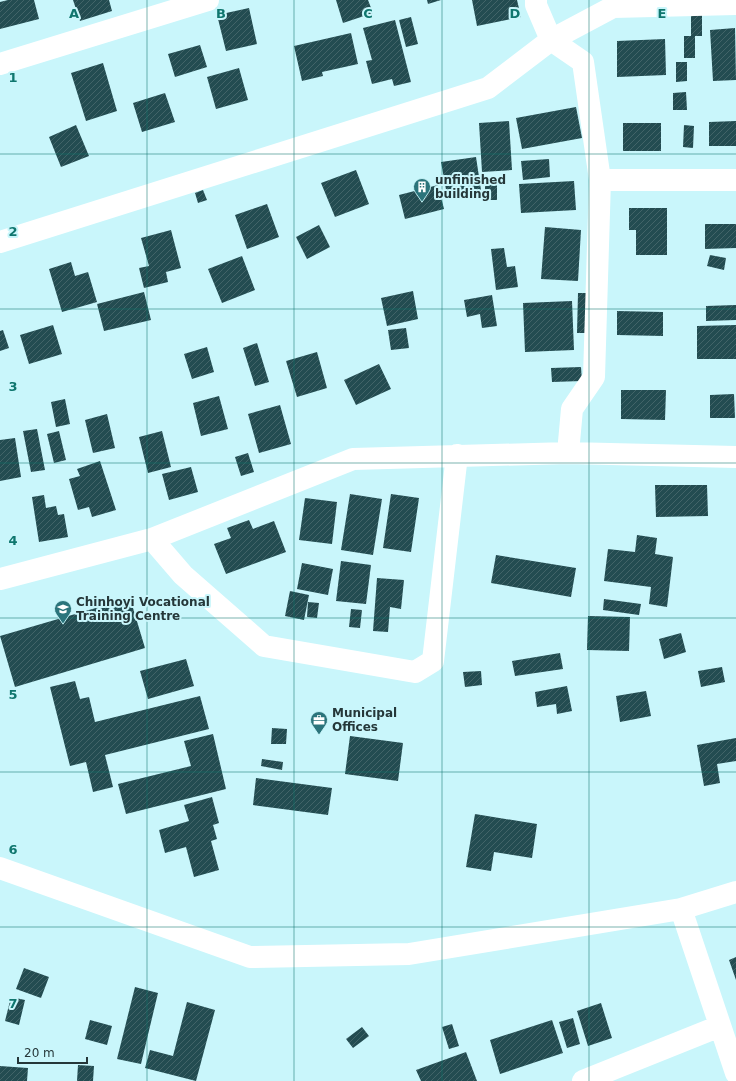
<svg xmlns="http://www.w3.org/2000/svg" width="736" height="1081" viewBox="0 0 736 1081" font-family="'DejaVu Sans',sans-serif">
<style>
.building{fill:url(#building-hatch)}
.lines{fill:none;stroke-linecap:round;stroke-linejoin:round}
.minor{stroke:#fff;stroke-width:22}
.grid{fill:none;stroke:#0f766e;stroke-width:1;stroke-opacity:0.55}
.labels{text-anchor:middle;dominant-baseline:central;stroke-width:4;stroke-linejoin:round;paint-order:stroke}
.poi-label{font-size:12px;font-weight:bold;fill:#253739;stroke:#c9f6fb;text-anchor:start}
.grid-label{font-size:13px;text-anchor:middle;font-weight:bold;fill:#0f766e;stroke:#c9f6fb;stroke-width:4;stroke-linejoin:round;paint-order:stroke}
</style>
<defs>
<pattern id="building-hatch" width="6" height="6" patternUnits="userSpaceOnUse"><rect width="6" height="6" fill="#234c51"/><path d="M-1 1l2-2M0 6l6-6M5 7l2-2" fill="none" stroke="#426468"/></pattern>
</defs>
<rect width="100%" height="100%" fill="#c9f6fb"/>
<!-- building -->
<path class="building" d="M8,0H34L39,19L0,29V2Z
M73,0H109L112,11L80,21Z
M336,0H368L373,13L343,23Z
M427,0H441L428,4Z
M472,0H517L521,17L477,26Z
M249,8L257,44L226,51L217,15Z
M691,14H702V36H695V58H684V36H691Z
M411,17L418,44L406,47L399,20Z
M395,20L411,82L394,86L392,79L372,84L366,61L372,60L363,28Z
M735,28L736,80L713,81L710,30Z
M351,33L358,64L322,72L323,76L302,81L294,46Z
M665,39L666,75L617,77V41Z
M200,45L207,67L175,77L168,54Z
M676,62H687V81L676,82Z
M103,63L117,111L86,121L71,73Z
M239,68L248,100L216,109L207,77Z
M686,92L687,110H673V93Z
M165,93L175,122L142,132L133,103Z
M576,107L582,138L522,149L516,118Z
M509,121L512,170L482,172L479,123Z
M736,121V146H709V122Z
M623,123H661V151H623Z
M76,125L89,156L61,167L49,137Z
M684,125L694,126L693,148L683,147Z
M476,157L481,190L447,195L441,162Z
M549,159L550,177L523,180L521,161Z
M356,170L369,204L335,217L321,183Z
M497,177V200H485V178Z
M574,181L576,210L521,213L519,184Z
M438,185L444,209L405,219L399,195Z
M203,190L207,200L198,203L195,193Z
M267,204L279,237L247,249L235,215Z
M629,208H667V255H636V230H629Z
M705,224H736V248L705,249Z
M319,225L330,247L307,259L296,237Z
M545,227L581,230L578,281L541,279Z
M171,230L181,268L166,272L168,282L144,288L139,268L149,266L141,238Z
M504,248L507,267L515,266L518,287L496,290L491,249Z
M710,255L726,258L724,270L707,266Z
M242,256L255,290L222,303L208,269Z
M71,262L75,276L88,272L97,302L62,312L49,269Z
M413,291L418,319L387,326L381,298Z
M144,292L151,320L104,331L97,304Z
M578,293H593L591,333H577Z
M492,295L497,326L482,328L480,314L467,317L464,300Z
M572,301L574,350L525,352L523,303Z
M736,305V320L706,321V306Z
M617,311L663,312V336L617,335Z
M53,325L62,354L29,364L20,335Z
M736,325V359H697V326Z
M406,328L409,348L391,350L388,330Z
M3,330L9,348L0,351V331Z
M257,343L269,382L255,386L243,348Z
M207,347L214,372L192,379L184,354Z
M317,352L327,388L297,397L286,361Z
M379,364L391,389L356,405L344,380Z
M581,367L582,381L552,382L551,368Z
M621,390H666L665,420L621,419Z
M734,394L735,418H710V395Z
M219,396L228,429L201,436L193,403Z
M65,399L70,424L56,427L51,402Z
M280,405L291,444L259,453L248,414Z
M107,414L115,448L93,453L85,420Z
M37,429L45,470L31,472L23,431Z
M59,431L66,460L54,463L47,434Z
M162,431L171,467L148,473L139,437Z
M15,438L21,477L0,481V440Z
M248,453L254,472L241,476L235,457Z
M100,461L116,510L92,517L89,507L78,510L69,479L80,476L77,469Z
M191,467L198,492L169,500L162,474Z
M655,485H707L708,516L656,517Z
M350,494L382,499L373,555L341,550Z
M391,494L419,498L411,552L383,548Z
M44,495L46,508L56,506L58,515L64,514L68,537L39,542L32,497Z
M305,498L337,502L332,544L299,540Z
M249,520L253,529L274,521L286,552L226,574L214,544L231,538L227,528Z
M637,535L657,538L655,554L673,557L667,607L649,604L651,587L604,581L608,549L635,552Z
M496,555L576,568L571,597L491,583Z
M341,561L371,565L366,604L336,601Z
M302,563L333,569L328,595L297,589Z
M377,578L404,580L401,609L390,607L388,632L373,631Z
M290,591L309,595L304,620L285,616Z
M130,598L145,648L15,687L0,636Z
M604,599L641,604L639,615L603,610Z
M308,602L319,603L317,618L307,617Z
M351,609L362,610L360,628L349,627Z
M588,616L630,617L629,651L587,650Z
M681,633L686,652L664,659L659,639Z
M560,653L563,669L515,676L512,661Z
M186,659L194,686L148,699L140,671Z
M722,667L725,682L701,687L698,671Z
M481,671L482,685L465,687L463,672Z
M75,681L80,699L89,697L95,722L200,696L209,729L105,755L113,787L93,792L86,762L70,766L50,687Z
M567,686L572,711L557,714L556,704L537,707L535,692Z
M646,691L651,716L620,722L616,696Z
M272,728L287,729L286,744H271Z
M213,734L226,789L126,814L118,784L191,766L184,741Z
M350,736L403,743L398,781L345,774Z
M736,738V761L717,764L720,783L704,786L697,745Z
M262,759L283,762L282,770L261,766Z
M256,778L332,788L328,815L253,805Z
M212,797L219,823L213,825L217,839L211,841L219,870L194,877L186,847L165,853L159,830L189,821L184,805Z
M475,814L537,824L532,858L494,852L491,871L466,867Z
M736,957V980L729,960Z
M24,968L49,977L41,998L16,989Z
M135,987L158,993L141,1064L117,1059Z
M11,997L25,1000L19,1025L5,1021Z
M187,1002L215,1010L196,1081L145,1068L150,1050L173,1056Z
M601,1003L612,1038L588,1046L577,1011Z
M573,1018L580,1044L567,1048L559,1022Z
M90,1020L112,1026L107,1045L85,1039Z
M552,1020L563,1053L500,1074L490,1040Z
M452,1024L459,1046L449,1049L442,1027Z
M362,1027L369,1036L353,1048L346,1039Z
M466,1052L477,1081H421L416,1070Z
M78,1065L94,1066L93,1081H77Z
M0,1066L28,1068L27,1081H0Z"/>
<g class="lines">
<!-- minor -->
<path class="minor" d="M536,0V5L551,40L583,62L600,180L594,377L572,409L568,453
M0,64L208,0
M600,180H736
M0,242L488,88L551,40L613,7L736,4
M152,539L183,575L264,646L415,672L433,661L457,455
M0,579L152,539L353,459L568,453L736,457
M0,868L250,957L409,954L681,909L736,892
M681,909L736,1073
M583,1081L720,1026"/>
</g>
<!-- grid -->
<path class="grid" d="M147,0V1081M294,0V1081M442,0V1081M589,0V1081M0,154H736M0,309H736M0,463H736M0,618H736M0,772H736M0,927H736"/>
<!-- icons -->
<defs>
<symbol id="building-pin" viewBox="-11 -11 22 30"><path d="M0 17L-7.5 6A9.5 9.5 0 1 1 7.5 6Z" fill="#2b747b" stroke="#c9f6fb"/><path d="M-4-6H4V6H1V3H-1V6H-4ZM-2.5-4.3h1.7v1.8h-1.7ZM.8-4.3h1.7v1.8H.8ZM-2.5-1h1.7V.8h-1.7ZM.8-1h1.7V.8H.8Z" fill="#fff"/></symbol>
<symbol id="university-pin" viewBox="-11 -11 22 30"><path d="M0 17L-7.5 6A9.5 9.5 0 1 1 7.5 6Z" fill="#2b747b" stroke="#c9f6fb"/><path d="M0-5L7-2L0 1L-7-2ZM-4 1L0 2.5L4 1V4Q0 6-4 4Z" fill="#fff"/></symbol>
<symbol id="office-pin" viewBox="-11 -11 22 30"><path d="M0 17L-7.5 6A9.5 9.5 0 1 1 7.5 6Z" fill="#2b747b" stroke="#c9f6fb"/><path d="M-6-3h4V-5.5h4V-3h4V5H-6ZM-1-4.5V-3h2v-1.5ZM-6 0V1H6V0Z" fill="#fff"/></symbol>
</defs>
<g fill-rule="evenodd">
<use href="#building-pin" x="412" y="177" width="20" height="27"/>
<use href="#university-pin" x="53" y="599" width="20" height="27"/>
<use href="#office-pin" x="309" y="710" width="20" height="27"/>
</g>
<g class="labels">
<!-- poi labels -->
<g class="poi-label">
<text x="435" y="180">unfinished<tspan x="435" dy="14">building</tspan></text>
<text x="76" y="602">Chinhoyi Vocational<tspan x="76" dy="14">Training Centre</tspan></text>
<text x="332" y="713">Municipal<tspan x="332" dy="14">Offices</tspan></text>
</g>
</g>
<g class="grid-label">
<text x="74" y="18">A</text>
<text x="221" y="18">B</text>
<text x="368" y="18">C</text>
<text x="515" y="18">D</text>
<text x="662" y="18">E</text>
<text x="13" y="82">1</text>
<text x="13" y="236">2</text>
<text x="13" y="391">3</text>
<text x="13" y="545">4</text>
<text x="13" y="699">5</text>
<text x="13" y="854">6</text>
<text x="13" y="1008">7</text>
</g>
<!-- scale -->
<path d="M18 1057v6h69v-6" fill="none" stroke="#253739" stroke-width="2"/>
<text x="24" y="1057" font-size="12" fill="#253739" stroke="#c9f6fb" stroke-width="3" paint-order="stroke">20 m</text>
</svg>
